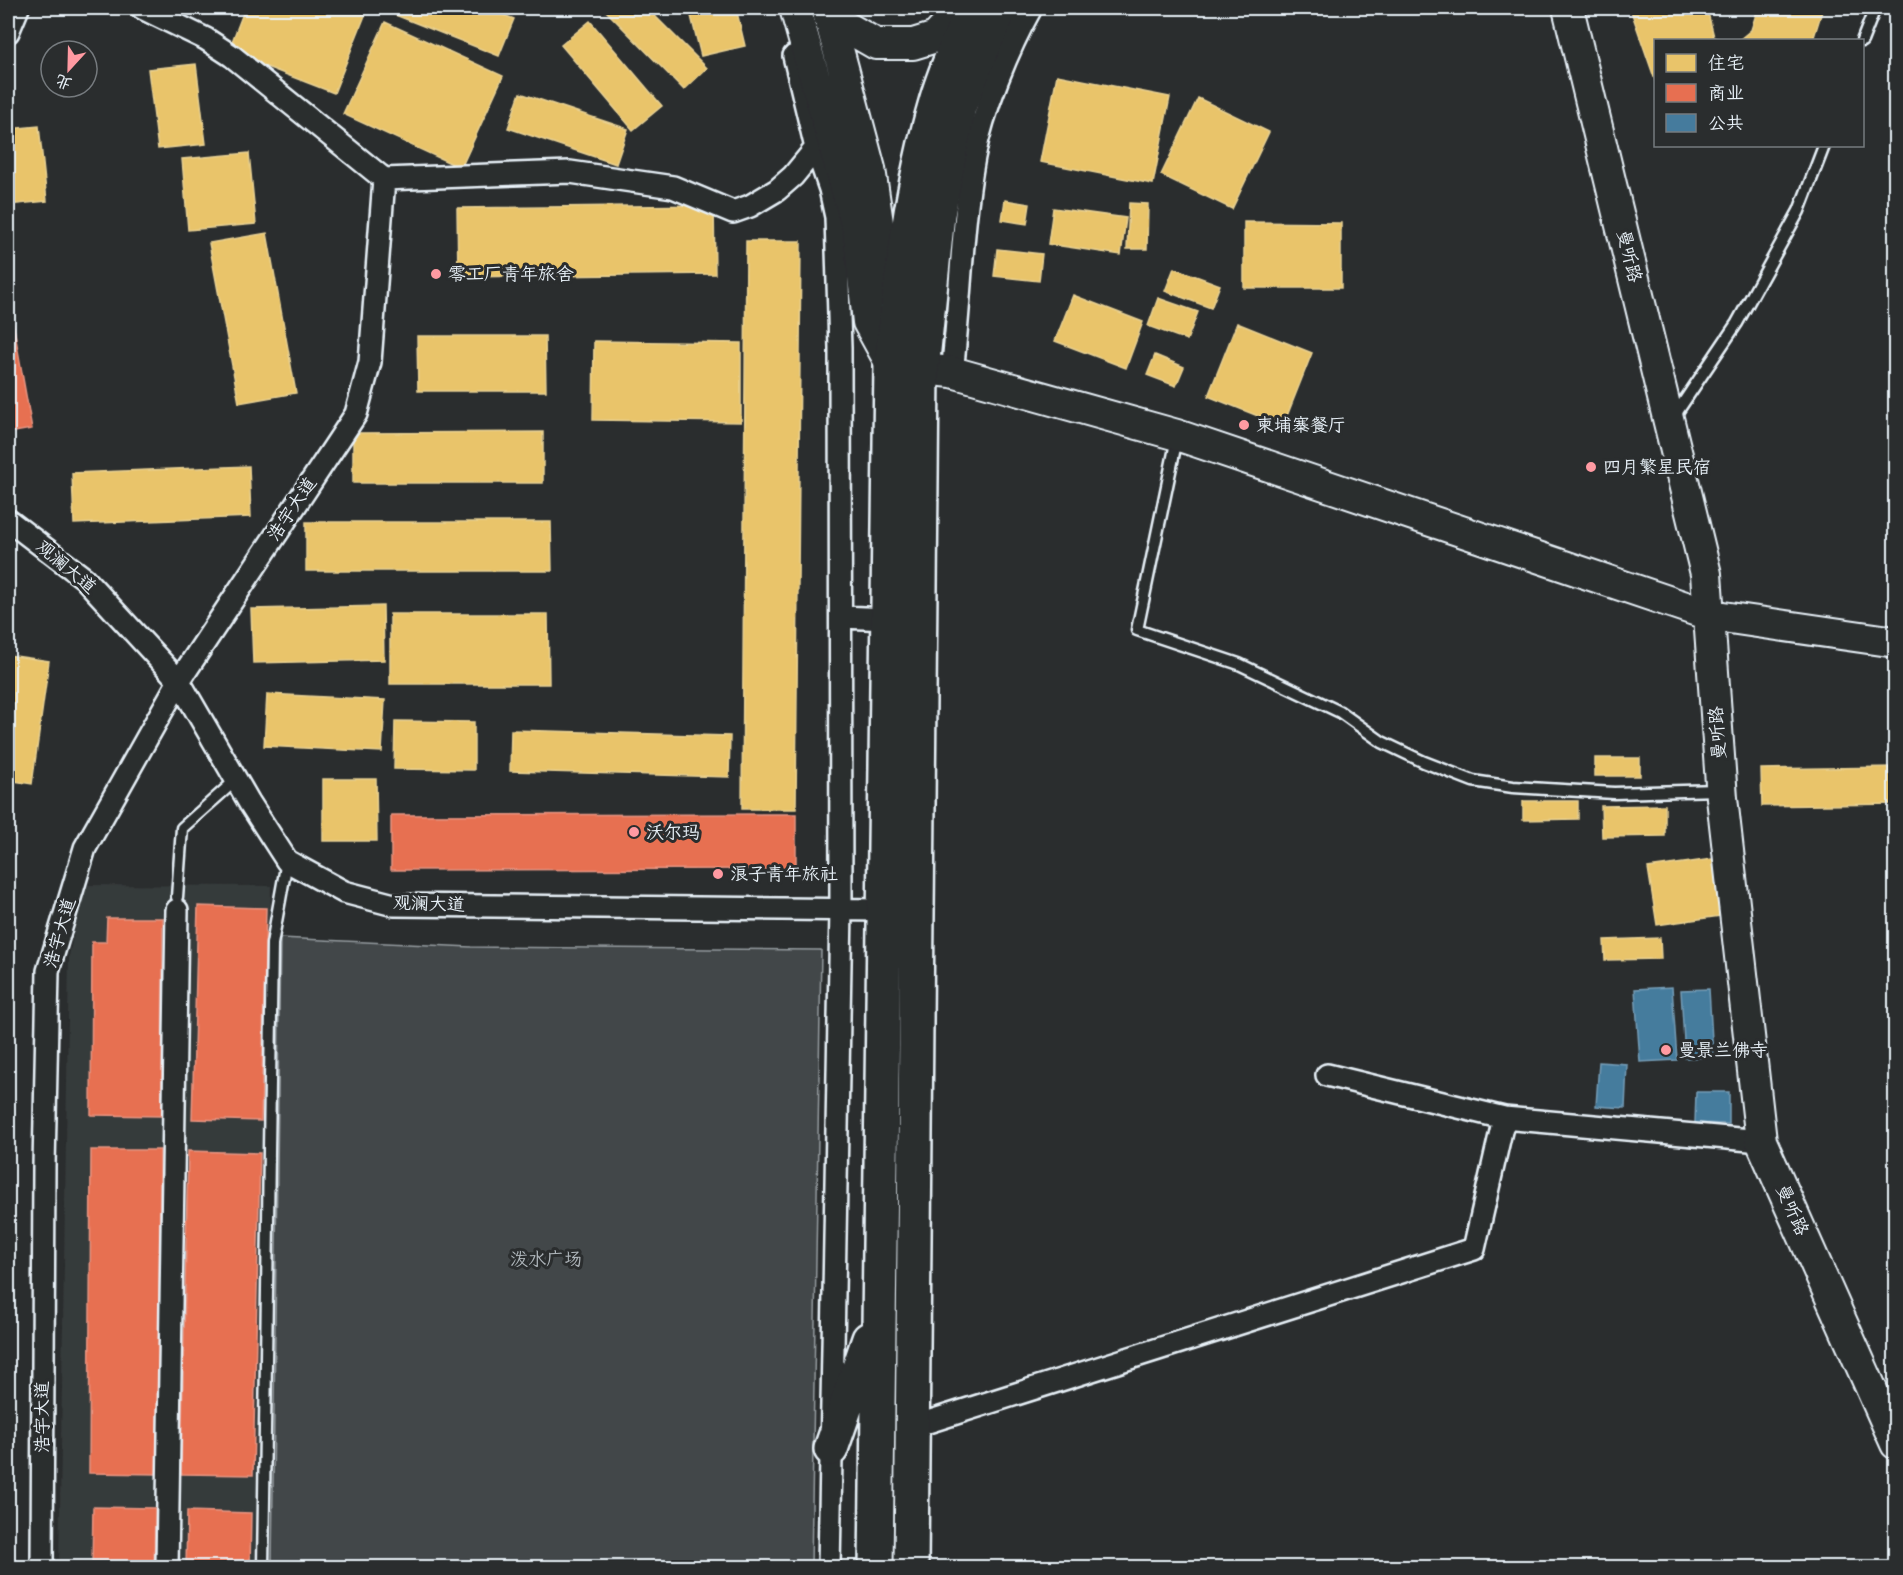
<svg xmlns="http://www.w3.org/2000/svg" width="1903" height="1575" viewBox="0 0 1903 1575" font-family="'Balsamiq Sans','LXGW WenKai TC',sans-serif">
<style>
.built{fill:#363a3b}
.green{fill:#424648;stroke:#959ca0;stroke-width:1.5}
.homes{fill:#e9c46a;stroke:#e9d295;stroke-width:1.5}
.shops{fill:#e76f51;stroke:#e79683;stroke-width:1.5}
.public{fill:#457b9d;stroke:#769eb8;stroke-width:1.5}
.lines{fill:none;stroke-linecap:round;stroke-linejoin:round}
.lane-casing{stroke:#e8f1f8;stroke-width:15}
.street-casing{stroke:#e8f1f8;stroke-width:26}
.secondary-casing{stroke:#e8f1f8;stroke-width:34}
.highway-casing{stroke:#e8f1f8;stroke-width:38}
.lane{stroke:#2a2d2e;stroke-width:10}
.street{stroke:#2a2d2e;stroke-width:21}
.secondary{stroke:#2a2d2e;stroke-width:30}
.highway{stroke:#2a2d2e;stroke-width:33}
.poi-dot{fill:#ff9aa2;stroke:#2a2d2e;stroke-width:2}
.labels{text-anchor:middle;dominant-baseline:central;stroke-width:6;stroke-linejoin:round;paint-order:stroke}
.street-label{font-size:18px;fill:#e8f1f8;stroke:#2a2d2e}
.poi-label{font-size:18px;fill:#e8f1f8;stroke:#2a2d2e;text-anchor:start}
.park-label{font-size:18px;fill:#aeb5ba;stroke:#2a2d2e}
</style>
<rect width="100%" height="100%" fill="#2a2d2e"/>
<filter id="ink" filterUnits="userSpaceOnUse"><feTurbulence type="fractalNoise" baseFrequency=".0167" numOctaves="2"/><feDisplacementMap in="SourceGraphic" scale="12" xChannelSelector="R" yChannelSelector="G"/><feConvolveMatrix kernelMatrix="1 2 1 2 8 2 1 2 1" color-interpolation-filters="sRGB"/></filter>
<g filter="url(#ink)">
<!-- built -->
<path class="built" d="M84,885L271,886L257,1567L59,1568L69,956Z"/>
<!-- green -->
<path class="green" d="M280,938L471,947L821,950L811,1567H272Z"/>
<!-- homes -->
<path class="homes" d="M245,8H352L366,13L334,93L228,52Z
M384,8H486L514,19L499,56L383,10Z
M609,8H647L707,68L684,90L606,11Z
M689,8H736L745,46L701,56Z
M1630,8H1670L1708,13L1714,37L1723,40H1656V83Z
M1758,8H1823L1813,40H1739L1751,30Z
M590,21L662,106L633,130L561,45Z
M385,22L503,76L461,168L343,114Z
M196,64L206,144L158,149L148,69Z
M1057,75L1170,97L1153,184L1040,162Z
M520,93L628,129L616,164L508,128Z
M1198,98L1269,132L1232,209L1161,175Z
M39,126L47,201L8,205V129Z
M249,153L256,224L188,230L182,159Z
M1005,200L1030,204L1027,224L1002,220Z
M1129,203L1148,204L1147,249H1127Z
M714,205L715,274L458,277L457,208Z
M1053,208L1126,218L1121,255L1048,244Z
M1244,222L1341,223V288H1244Z
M267,233L296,393L239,403L209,243Z
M746,241H801L796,809H742Z
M997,249L1042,254L1039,281L994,276Z
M1174,268L1220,285L1211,308L1165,291Z
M1073,295L1143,322L1126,368L1055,341Z
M1158,298L1198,312L1187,340L1148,326Z
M1237,323L1312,353L1283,426L1208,396Z
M417,336H545L546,391H418Z
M594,341L741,343V422L593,420Z
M1155,355L1184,367L1176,386L1147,375Z
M543,432V483H353V433Z
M249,466L251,517L74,524L72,473Z
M306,522H551L552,571H306Z
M383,606L384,660L253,663L251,609Z
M390,614H548L549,684H390Z
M8,655L49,661L32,784L8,780Z
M267,694L385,700L382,752L264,746Z
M395,721L474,722V770L394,769Z
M511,730L730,736L729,777L510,771Z
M1595,758H1640V776H1595Z
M1896,767V804L1762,806L1761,769Z
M323,779H376L377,841H323Z
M1523,801H1578V819L1523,820Z
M1665,805V836L1602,837L1601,806Z
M1719,858L1727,915L1657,925L1648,868Z
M1660,938L1661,959L1605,960L1604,940Z"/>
<!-- shops -->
<path class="shops" d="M8,294L32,429L8,433Z
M796,814V869L391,870V815Z
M198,906L266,908L261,1121L192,1119Z
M107,918H163L162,1116L91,1115L92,942H106Z
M91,1150H160L158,1474L89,1473Z
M188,1151L260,1153L253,1475L181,1474Z
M93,1507L155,1508L154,1568H92Z
M187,1511L251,1513L250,1568H186Z"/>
<!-- public -->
<path class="public" d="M1672,987L1677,1060L1640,1062L1635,989Z
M1709,989L1713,1057L1685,1058L1681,990Z
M1599,1062L1627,1064L1625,1108L1596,1106Z
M1696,1092H1729V1124L1695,1123Z"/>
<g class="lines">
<defs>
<path id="lane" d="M1862,41L1875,8
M1673,418L1737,323L1799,211L1824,146
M1177,438L1137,630L1239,664L1340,712L1382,742L1424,762L1473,781L1513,787L1614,793L1718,790
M177,897L182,828L236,780
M263,1568L272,944L287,861"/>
<path id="street" d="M142,8L206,39L232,56L384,179L570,172L673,187L733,212L750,206L777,190L793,176L816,148
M8,32L18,8
M794,56L816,148L830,189L836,217L840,348L841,909L829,1568
M952,372C961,300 961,228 974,157C983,110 1008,49 1031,8
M8,520L84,578L179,681L249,802L287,861L344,892L394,905L883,910
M841,617L888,619
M1327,1075L1504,1118L1761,1141
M912,1427L1474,1249L1504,1118
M42,1568L44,1167L48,971L85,848L179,681L356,414L370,362L384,179
M167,1568L177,910"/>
<path id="secondary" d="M795,8L858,232L868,322L891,364L922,369L952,372L1177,435L1709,615L1896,642
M827,8L870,169L886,277L899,310
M1568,8L1706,574L1722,798L1761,1141L1896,1444
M829,17L876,44H913L936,37L963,8"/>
<path id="highway" d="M831,1449L869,1339
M876,1568L891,364C901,276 911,187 936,102C945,70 960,38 972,8
M911,1568L922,369L938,214L959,107L982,50L1001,8"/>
</defs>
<!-- lane casing -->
<use href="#lane" class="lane-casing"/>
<!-- street casing -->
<use href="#street" class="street-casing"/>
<!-- secondary casing -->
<use href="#secondary" class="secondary-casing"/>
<!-- highway casing -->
<use href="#highway" class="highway-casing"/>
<!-- lane -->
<use href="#lane" class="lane"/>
<!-- street -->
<use href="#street" class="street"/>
<!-- secondary -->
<use href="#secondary" class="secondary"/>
<!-- highway -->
<use href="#highway" class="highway"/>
</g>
</g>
<!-- markers -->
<g class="poi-dot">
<circle cx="436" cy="274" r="6"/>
<circle cx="1244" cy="425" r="6"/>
<circle cx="1591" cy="467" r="6"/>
<circle cx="634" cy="832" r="6"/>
<circle cx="718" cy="874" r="6"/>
<circle cx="1666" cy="1050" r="6"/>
</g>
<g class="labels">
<!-- street labels -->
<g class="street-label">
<text transform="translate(1629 256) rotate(76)">曼听路</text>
<text transform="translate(292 509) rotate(-56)">浩宇大道</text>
<text transform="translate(66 567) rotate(40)">观澜大道</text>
<text transform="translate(1718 733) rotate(-94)">曼听路</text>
<text transform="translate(429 904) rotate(2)">观澜大道</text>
<text transform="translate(60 933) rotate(-74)">浩宇大道</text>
<text transform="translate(1792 1210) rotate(66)">曼听路</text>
<text transform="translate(42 1417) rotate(-90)">浩宇大道</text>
</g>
<!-- poi labels -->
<g class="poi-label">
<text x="448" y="274">零工厂青年旅舍</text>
<text x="1256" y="425">柬埔寨餐厅</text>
<text x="1603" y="467">四月繁星民宿</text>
<text x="646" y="832">沃尔玛</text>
<text x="730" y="874">浪子青年旅社</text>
<text x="1678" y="1050">曼景兰佛寺</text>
</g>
<!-- park labels -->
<g class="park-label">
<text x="546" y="1259">泼水广场</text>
</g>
</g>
<!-- margin -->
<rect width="1903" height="1575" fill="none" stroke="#2a2d2e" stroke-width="30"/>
<rect x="15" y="15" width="1873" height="1545" fill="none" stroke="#e8f1f8" stroke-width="2" filter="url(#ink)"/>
<!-- legend -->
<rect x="1654" y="39" width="210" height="108" fill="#2a2d2e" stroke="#767b7f" stroke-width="1.5"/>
<rect x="1666" y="54" width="30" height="18" fill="#e9c46a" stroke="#767b7f" stroke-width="1.5"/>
<text x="1708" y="69" font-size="18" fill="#e8f1f8">住宅</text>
<rect x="1666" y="84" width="30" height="18" fill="#e76f51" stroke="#767b7f" stroke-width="1.5"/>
<text x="1708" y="99" font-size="18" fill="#e8f1f8">商业</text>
<rect x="1666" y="114" width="30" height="18" fill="#457b9d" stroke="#767b7f" stroke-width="1.5"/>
<text x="1708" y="129" font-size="18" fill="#e8f1f8">公共</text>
<!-- north arrow -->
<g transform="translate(69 69) rotate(202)"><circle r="28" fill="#2a2d2e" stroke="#767b7f" stroke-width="1.5"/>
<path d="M0-4.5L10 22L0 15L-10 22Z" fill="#ff9aa2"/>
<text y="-9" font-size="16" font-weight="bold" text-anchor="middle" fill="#e8f1f8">北</text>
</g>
</svg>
